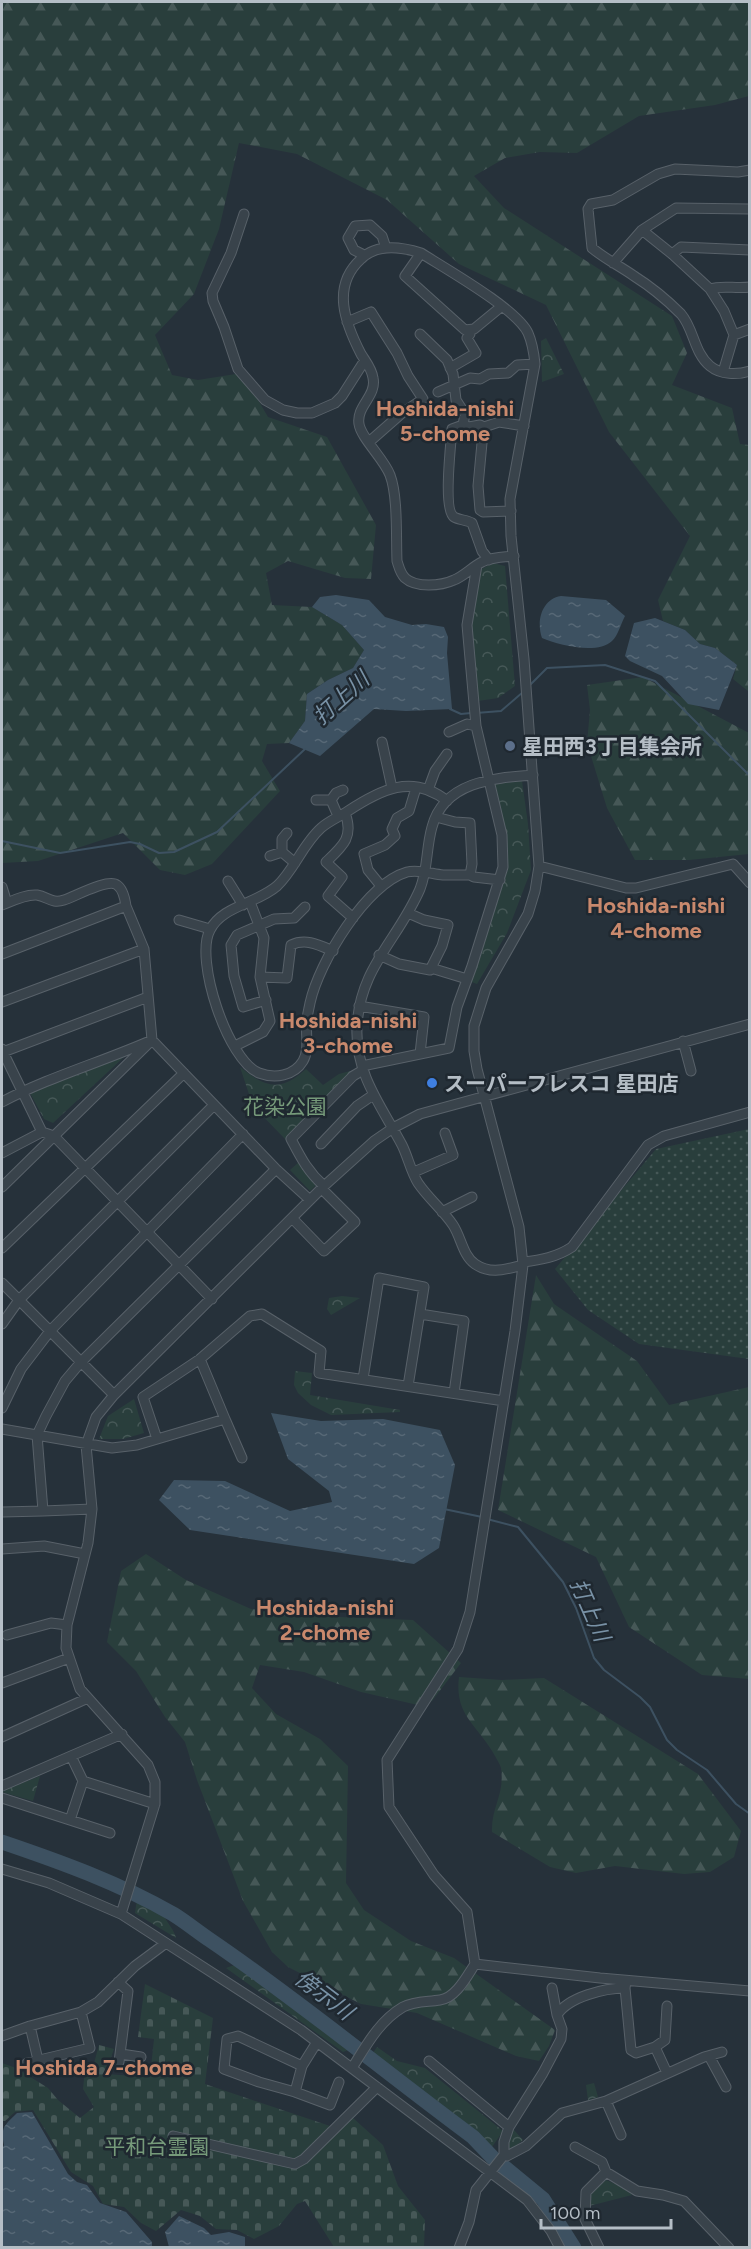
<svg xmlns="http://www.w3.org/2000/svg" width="751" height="2249" viewBox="0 0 751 2249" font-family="Figtree,'Noto Sans JP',sans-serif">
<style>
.grass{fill:url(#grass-dots)}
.forest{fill:url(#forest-firs)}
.cemetery{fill:url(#cemetery-stones)}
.park{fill:url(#park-crowns)}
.water{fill:url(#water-ripples)}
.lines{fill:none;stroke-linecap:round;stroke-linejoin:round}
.stream{stroke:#3d5161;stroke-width:2}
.river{stroke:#3d5161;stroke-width:15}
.minor-casing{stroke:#586169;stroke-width:11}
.minor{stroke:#39434b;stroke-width:9}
.service-dot{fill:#5c6f8a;stroke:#1f2830;stroke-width:2}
.shop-dot{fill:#3f7fe0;stroke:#1f2830;stroke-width:2}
.labels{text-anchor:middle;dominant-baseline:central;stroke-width:5;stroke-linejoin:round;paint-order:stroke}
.poi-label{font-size:21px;font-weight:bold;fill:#b5bec6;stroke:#1f2830;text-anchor:start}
.park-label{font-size:21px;fill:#769a7a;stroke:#1f2830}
.neighbourhood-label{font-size:22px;font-weight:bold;fill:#c9896d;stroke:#1f2830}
.water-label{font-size:22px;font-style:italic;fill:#7992a6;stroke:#1f2830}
</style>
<defs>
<pattern id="grass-dots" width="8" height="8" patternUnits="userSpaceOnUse" patternTransform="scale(1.5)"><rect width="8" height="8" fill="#293e3c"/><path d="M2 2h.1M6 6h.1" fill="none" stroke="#465857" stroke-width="1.8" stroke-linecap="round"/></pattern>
<pattern id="forest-firs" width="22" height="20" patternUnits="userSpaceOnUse" patternTransform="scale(1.5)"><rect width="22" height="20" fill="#293e3c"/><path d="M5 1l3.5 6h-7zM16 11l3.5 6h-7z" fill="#465857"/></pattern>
<pattern id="cemetery-stones" width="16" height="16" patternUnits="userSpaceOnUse" patternTransform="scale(1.5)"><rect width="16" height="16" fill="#293e3c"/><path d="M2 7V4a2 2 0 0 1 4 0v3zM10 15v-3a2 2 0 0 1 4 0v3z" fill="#465857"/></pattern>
<pattern id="park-crowns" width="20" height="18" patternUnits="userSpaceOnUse" patternTransform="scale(1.5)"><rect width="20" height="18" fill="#293e3c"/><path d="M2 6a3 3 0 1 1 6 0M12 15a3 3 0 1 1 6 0" fill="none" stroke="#465857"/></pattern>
<pattern id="water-ripples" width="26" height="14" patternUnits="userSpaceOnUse" patternTransform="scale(1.5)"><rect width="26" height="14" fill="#3d5161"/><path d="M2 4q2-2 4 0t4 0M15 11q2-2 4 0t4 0" fill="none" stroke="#576876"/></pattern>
</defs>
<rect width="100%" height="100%" fill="#26313a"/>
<!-- grass -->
<path class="grass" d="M749,1129V1359L639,1344L588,1310L555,1269L656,1149Z"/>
<!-- forest -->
<path class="forest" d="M2,2H749V96L715,105L639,116L577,153L540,152L505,158L474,176L504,208L672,316L687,353L672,385L732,408L740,444L749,445V689L748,691L733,679L737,665L715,648L700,644L685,630L663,621L658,600L690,536L609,432L546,305L459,264L387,200L297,154L239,143L219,229L194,294L155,335L172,375L198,380L242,373L268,417L327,437L376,525L371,579L345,578L288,561L266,573L272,605L312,607L342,625L364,650L353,668L328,680L307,694L305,721L289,743L267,744L262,761L280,791L212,864L185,875L160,870L123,833L38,861L2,863Z
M643,677L749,733V854L689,860H635L607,808L587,743L590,710L587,685Z
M536,1275L554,1304L637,1361L669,1405L749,1387V1679L702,1675L629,1627L596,1557L498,1510Z
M146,1554L186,1580L251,1609L313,1616L413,1620L461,1663L432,1701L418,1705L361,1692L304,1672L260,1665L252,1688L276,1714L320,1739L348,1766L346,1883L364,1910L411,1941L454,1958L555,2030L549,2046L539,2061L516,2056L417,2013L361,2004L288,1967L272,1952L243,1901L197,1780L185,1742L165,1717L136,1671L107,1642L121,1571Z
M459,1677L502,1680L544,1678L698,1774L741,1831L734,1857L710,1872L684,1874L615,1866L576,1873L550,1867L492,1832C491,1807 505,1795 501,1768C500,1764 497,1760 495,1756C479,1726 454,1716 459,1677Z"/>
<!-- cemetery -->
<path class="cemetery" d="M145,1984L213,2018L205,2084L330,2126L353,2118L383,2145L398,2186L425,2220L424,2247H334L305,2201L297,2204L279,2226L254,2239L237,2230L216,2229L200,2216L181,2210L156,2231L141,2223L124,2207L103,2204L93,2186L71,2172L33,2110L15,2112L5,2121H2V2063L16,2068L48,2088L58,2100L80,2118L94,2107L83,2089L85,2069L93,2067L99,2045L114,2049L105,2074L150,2077L154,2039L138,2037Z"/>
<!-- park -->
<path class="park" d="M546,338L564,374L542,382L541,341Z
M493,563L505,566L515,686L498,698L478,701L469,624L478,571Z
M522,781L528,824L531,870L507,933L477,984L469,981L503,882L494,784Z
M124,1057L53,1123L44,1119L30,1093Z
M240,1067C265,1087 280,1093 306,1069L323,1085L339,1074L354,1070L286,1140L253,1106Z
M299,1162L317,1184L310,1191L290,1170Z
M342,1296L360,1298L331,1315L327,1309L329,1298Z
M295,1371L312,1373L310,1395L400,1410V1412L331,1415L311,1405L298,1393L294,1385Z
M134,1399L144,1433L123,1439H99L108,1416Z
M40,1776L33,1801L2,1792V1791Z
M137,1899L163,1912C165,1922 174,1928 176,1938L135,1913Z
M240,1963L351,2049L343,2052L226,1968Z
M377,2047L397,2061L425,2068L503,2131L492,2147L371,2056Z
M594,2083L598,2097L588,2100L586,2085Z
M513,2129L523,2140L512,2149L507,2147Z
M606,2180L622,2187L632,2195L589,2206L591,2192Z"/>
<!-- water -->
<path class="water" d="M336,595L369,600L385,617L412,625L426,624L444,627L448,637L447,653L452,709L406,711L374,709L320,756L289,743L305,721L307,694L328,680L353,668L364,650L342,625L312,607L320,597Z
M561,596L606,600L625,616C621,623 618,636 612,641C597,655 559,645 542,638C536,621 542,599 561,596Z
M655,618L685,630L700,644L715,648L737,665L719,710L688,704L662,676L630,661L625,656L634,623Z
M271,1413L321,1421L383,1419L440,1430L455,1465L439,1548L414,1564L190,1530L159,1500L174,1480L225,1481L290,1511L332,1502L329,1491L288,1459Z
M32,2112L68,2174L77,2182L87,2185L100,2203L126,2212L152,2242V2247H2V2149L4,2145C0,2127 5,2125 17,2113Z
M179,2216L204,2228L211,2235L229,2232L245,2237V2247H169L165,2232Z"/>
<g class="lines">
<!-- stream -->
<path class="stream" d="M529,686L547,668L605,665L655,681L750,776
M450,709L461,714L471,713
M476,713L501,711L523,692
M2,841L60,853L130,842L140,844L159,853L174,852L217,832L305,749
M444,1509L482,1517
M487,1519L518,1527L563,1582L576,1608L594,1658L604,1670L640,1697L650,1707L667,1740L677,1750L707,1770L736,1804L750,1814"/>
<!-- river -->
<path class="river" d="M2,1842C61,1862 119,1883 173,1914C186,1922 198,1932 210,1940C301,2002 385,2072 473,2137L493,2158L543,2199L574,2248"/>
<defs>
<path id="minor" d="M750,170L738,172L675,169L658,174L613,200L591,204L588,209L592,248C605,259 620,266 634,276C650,286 668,301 681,314C694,329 694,353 710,366C721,375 737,375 750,371
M244,214L231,253L212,293L213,301L224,327L238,369L265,400L283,410L297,413H312L335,403L342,396L365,360
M642,230L672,254L710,289L724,311L734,335L723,372
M421,253L405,276L465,330L474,329L502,306
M672,254L681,247L750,250
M364,255L354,250L348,238L355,226L370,225L382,236L386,248
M613,263L642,230L676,208L750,209
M710,289C722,285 736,289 750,287
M347,322L371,312L397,353L408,376L423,399L402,413L369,442
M420,334L447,360L453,374L456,400L465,414L463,425L452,429C451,443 443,510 454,517C459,520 467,520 472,523L482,551L489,560
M734,335L750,329
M450,368L476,353L467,338L470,334V330
M438,392L470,378L480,379L489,374L508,373L517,365L535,364
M463,425L469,427L480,425L484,427
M511,511L483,512L480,510L478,486L483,432L484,427L499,422L524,426
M514,556C504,557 491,557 482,562C472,567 464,576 454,580C441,586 416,588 405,578C400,573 399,567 397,561C396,537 398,496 390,475C384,459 361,438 359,424C356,406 377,396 373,378C372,369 366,362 361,354C345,323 331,286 361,259C377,243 402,247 421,253C446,269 517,309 528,333C532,342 534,354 535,364L510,499L511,536L524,659L539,866L535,891L528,914L486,988L474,1026V1051L477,1069L519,1227L523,1265L515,1331L470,1612L458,1649L387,1760L389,1807L434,1875L467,1912L475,1964L600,1978L750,1991
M449,732L467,724L476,726
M382,742L392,788
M428,790L435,771L447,754
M316,800H331L338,816
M331,800L336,793L343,790
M345,813C354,837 343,846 326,862L342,877L328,896L353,918
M436,817L455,822L470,823L472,864L470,875C461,875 452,875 443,875C432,874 419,869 407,872C366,884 319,962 310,1003C309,1009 307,1015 307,1021C305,1034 310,1049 303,1061C294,1076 275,1079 259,1073C228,1061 194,959 210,930C222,906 256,904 277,886C294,870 303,844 321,828C329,821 339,817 348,811C380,790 412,773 447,801
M282,852V839L287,833
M270,856L282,852L295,863
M539,866L626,888H636L733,864L750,883
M470,875L474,877L500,880
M228,881L243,905
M381,886L368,870L364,854L385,845L395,836L392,829L397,818L409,811L416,788
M2,887L7,903
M2,905C12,901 26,894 37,895C48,897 52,904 64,900C74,897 108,878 117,885C123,889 125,899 126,906
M179,920L210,929
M2,954L126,906L144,949L152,1040C102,1062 49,1077 2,1102
M379,955L399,964L430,970L442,946L448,925L424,920L408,913
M431,968L467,979
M260,977L287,978L291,945C306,938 319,945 333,951
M266,1000L243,1007L234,976L231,945L237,935L274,919L294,918L305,907
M2,1002L144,949
M359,1006L424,1017L420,1054L362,1066
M683,1041L691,1071
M235,1046L263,1032L270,1021L260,977L264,938L250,902
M2,1049L3,1052L148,997
M2,1052H3L42,1132L54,1136L212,1299
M420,1054L449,1048L457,1007L472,966L503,867L502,835L476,726L467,625L477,565
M321,1144L357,1106L373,1095
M2,1153L42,1132
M414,1172L453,1155L445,1133
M324,1186C308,1172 301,1158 291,1139L353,1076L363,1070
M2,1187L152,1040L276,1169L310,1200
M442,1212L472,1197
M292,1218L324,1251L355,1222L322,1189
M2,1248L184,1073
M523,1262C541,1260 557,1257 572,1247L648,1145L664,1136L750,1112
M523,1265C506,1269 491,1275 475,1264C463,1256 461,1237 453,1225C443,1210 428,1198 418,1183C411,1172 408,1157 402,1145C382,1107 355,1074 357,1028C359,968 398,940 420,889C428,869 426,848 432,827C444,781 495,778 533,775
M2,1283L114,1395
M420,1314L464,1321L454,1393
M2,1324L19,1300L214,1105
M363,1379L379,1278L424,1287L408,1386
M2,1408L21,1369L50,1331L243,1134
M225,1419L242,1458
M2,1429L112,1448L137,1445L225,1419L200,1359L250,1316L262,1314L321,1351L319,1373L504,1401
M157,1439L143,1397L200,1359
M92,1509L43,1511L37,1435L46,1416L65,1381L81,1362L276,1169
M2,1512L43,1511
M2,1549L44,1546L85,1554
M7,1635L51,1623L67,1625
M2,1683L69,1658
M122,1734L71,1756L83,1781L155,1804
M2,1737L88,1698
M2,1786L71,1756
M2,1798L110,1833
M70,1820L83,1781
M2,1869L49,1883L121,1914L301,2030L527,2200L551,2231L560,2248
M121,1914L155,1804V1782L148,1765L80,1689L66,1648L67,1625L88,1543L92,1509L86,1445L96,1417L114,1395L324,1186L374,1141L393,1128L420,1114L750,1024
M118,1982L128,1991L119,2062
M552,1988L557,2015
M625,1988L631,2050L636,2053L655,2047
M30,2026L38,2060
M2,2036L30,2026L81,2012L98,2002L135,1966L166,1943
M317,2042L302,2066L295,2092L330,2105L339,2082
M121,2054L141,2057
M709,2056L726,2087
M429,2061L509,2127
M27,2063L90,2048L81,2012
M352,2068C366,2046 379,2021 403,2007C414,2001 427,2002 440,2000C456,1998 467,1976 475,1964
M667,2073L655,2047L665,2040L667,2006
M295,2092L259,2082L224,2069L227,2039L238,2036L302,2066
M606,2101L621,2135
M173,2136L295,2164L304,2159L377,2087
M575,2147L602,2162L606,2172
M504,2155L507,2156L526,2146L562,2113L606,2101L704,2057L722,2052
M459,2248L469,2222L476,2190L504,2155V2142L509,2127L543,2073L561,2039L562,2029L557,2015C568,1997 605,1988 625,1988L626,1981
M599,2248L585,2219L586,2192L606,2172L637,2191L663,2195L684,2201L729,2248"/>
</defs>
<!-- minor casing -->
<use href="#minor" class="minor-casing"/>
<!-- minor -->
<use href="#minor" class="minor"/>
</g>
<!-- markers -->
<circle class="service-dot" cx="510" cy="746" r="6"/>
<circle class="shop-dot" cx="432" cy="1083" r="6"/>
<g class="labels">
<!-- poi labels -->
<g class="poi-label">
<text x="522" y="746">星田西3丁目集会所</text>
<text x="444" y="1083">スーパーフレスコ 星田店</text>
</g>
<!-- park labels -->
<g class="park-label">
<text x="285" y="1106">花染公園</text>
<text x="157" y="2146">平和台霊園</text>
</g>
<!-- neighbourhood labels -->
<g class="neighbourhood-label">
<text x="445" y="408">Hoshida-nishi<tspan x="445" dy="25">5-chome</tspan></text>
<text x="656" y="905">Hoshida-nishi<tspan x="656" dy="25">4-chome</tspan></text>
<text x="348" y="1020">Hoshida-nishi<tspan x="348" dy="25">3-chome</tspan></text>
<text x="325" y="1607">Hoshida-nishi<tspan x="325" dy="25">2-chome</tspan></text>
<text x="104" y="2067">Hoshida 7-chome</text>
</g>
<!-- water labels -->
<g class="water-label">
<text transform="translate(341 698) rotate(-42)">打上川</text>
<text transform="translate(590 1610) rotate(66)">打上川</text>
<text transform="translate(324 1995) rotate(37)">傍示川</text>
</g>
</g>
<!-- border -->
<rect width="751" height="2249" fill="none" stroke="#b5bec6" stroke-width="6"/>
<!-- scale -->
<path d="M541 2219v9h130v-9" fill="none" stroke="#b5bec6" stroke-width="3"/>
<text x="550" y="2219" font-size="18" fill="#b5bec6" stroke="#1f2830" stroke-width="4.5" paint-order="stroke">100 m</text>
</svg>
